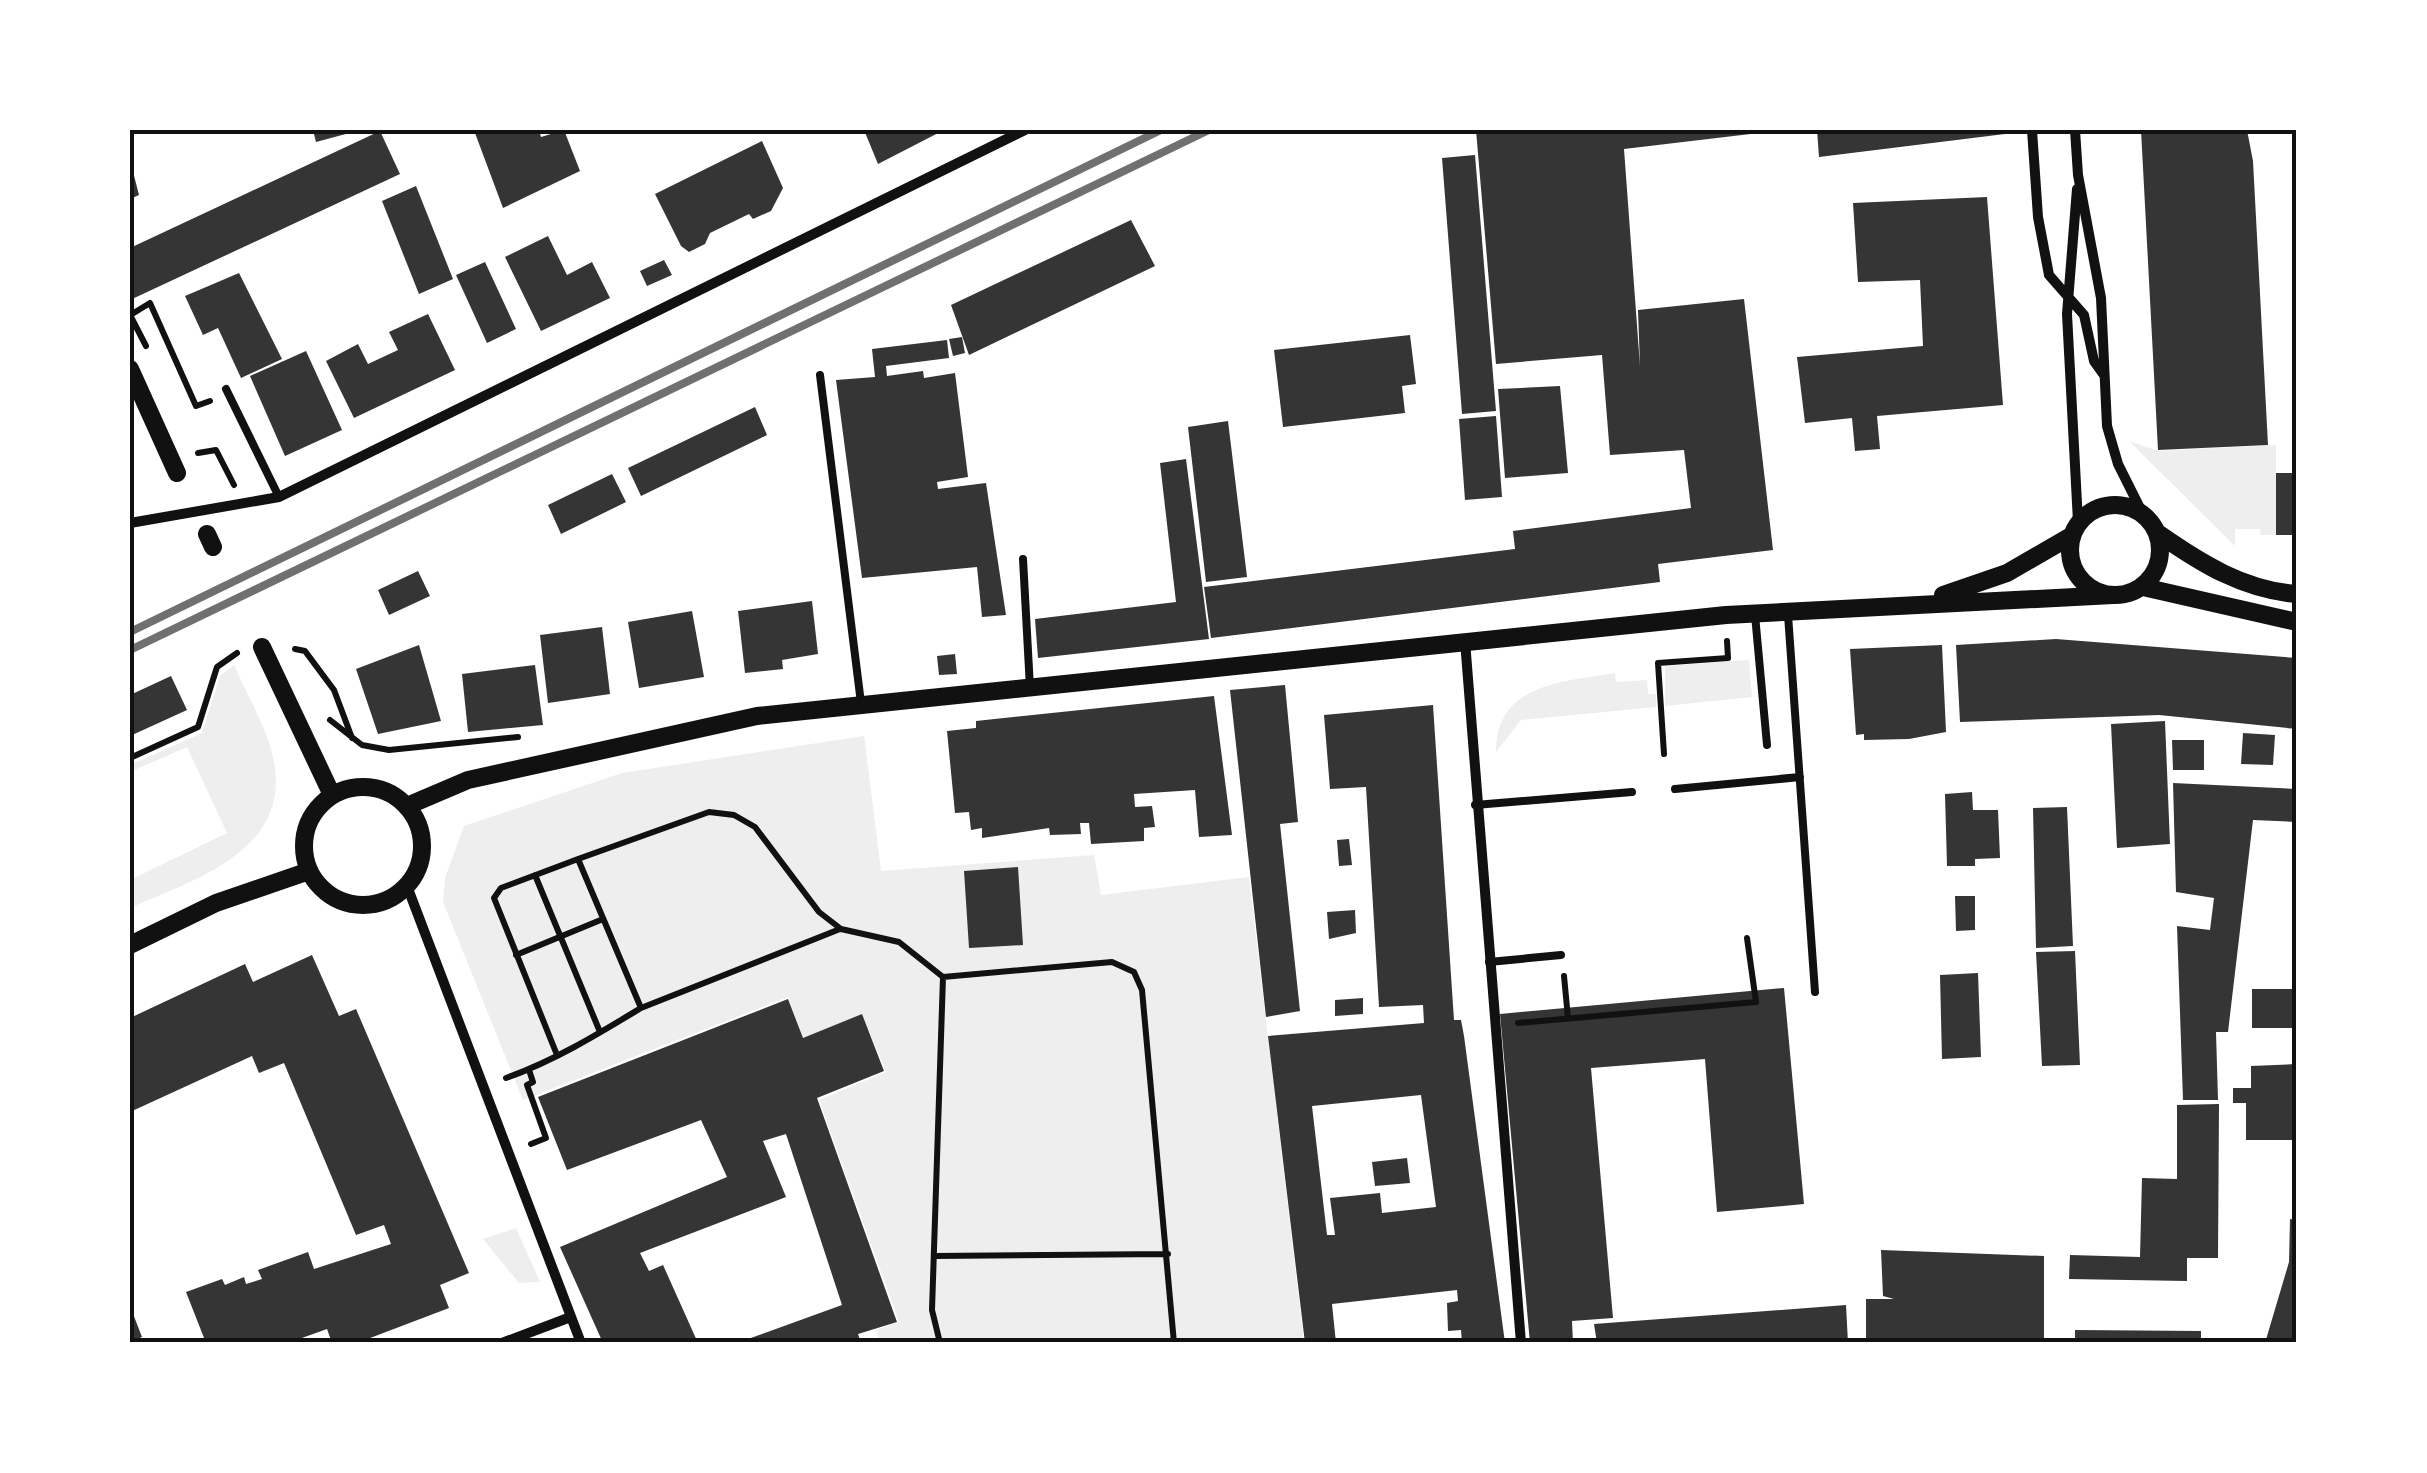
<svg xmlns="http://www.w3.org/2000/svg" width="2427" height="1473" viewBox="0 0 2427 1473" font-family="Cabin,sans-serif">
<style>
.green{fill:#eee}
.building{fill:#353535;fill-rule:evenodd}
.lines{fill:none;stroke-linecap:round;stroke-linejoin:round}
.path{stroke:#111;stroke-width:6}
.service{stroke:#111;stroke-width:8}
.minor{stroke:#111;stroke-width:10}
.tertiary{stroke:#111;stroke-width:18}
.rail{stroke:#707070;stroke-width:8}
.neatline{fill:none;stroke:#111;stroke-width:4}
</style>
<rect width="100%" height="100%" fill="#fff"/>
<!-- green -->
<path class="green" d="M2129,441L2158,451L2276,445V535H2261L2260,529H2235V546Z
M1749,660L1752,697L1665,706V666Z
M234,665C247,695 266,726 273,757C294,850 196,879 130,908V880L227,833L187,747L130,772V765L202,733L220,676Z
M1615,673L1616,682L1647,680L1648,694H1656V707L1521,720L1496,752C1496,684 1561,682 1615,673Z
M864,736L881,871L1094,855L1101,895L1249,877L1304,1343H880L876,1330L899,1322L819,1100L886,1072L862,1014L803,1038L788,997L523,1100L443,902L445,878L464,826L622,773Z
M516,1228L540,1282L519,1283L483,1239Z"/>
<!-- building -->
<path class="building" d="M313,130H357V131L316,142Z
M482,130H539L541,137L564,130L580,171L503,208L475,133Z
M864,130H944L878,164Z
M1476,130H1784L1624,149L1640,366L1638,310L1744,299L1773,550L1658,564L1660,582L1211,638L1204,587L1515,549L1513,531L1691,508L1684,450L1610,455L1602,355L1496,364Z
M1817,130H2005V134L1819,157Z
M2141,130H2247L2253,161L2268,445L2158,450Z
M380,131L400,174L130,300V248Z
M762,141L783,188L771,211L753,219L749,214L710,233L705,244L689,252L681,246L655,194Z
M1475,155L1496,411L1462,414L1442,158Z
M130,160L139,195L130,199Z
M416,186L453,279L419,294L382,201Z
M1987,197L2003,405L1877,416L1880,449L1855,451L1852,418L1805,423L1797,357L1923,346L1920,280L1858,282L1853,203Z
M1131,220L1155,266L969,355L951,305Z
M548,236L567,275L592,262L610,298L541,331L505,257Z
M664,260L672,275L647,286L640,271Z
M485,262L516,329L487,343L456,275Z
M239,273L282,359L241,378L218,328L203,335L185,296Z
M428,314L455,370L354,418L326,361L358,344L368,364L398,350L389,332Z
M1410,335L1416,384L1402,386L1405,413L1283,427L1274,350Z
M962,337L965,353L953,356L949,339Z
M947,340L949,358L886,366L887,376L923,371L924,378L955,373L968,477L937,482L938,489L986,483L1006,615L982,617L977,567L862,578L836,380L875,377L872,349Z
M306,351L342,430L285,456L250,376Z
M1560,386L1568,473L1505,478L1498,389Z
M755,407L767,435L641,496L628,468Z
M1496,416L1502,497L1465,500L1459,419Z
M1228,421L1247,577L1206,582L1188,427Z
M1186,459L1209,639L1038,658L1035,619L1176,602L1160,463Z
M2276,473H2297V535H2276Z
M612,474L626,502L561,534L548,505Z
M418,571L430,596L389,615L378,590Z
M812,601L818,654L782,660L783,669L745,673L738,611Z
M692,611L704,677L639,688L628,622Z
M602,627L610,694L548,703L540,635Z
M2056,639L2297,658V729L2159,715L1960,722L1956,645Z
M419,645L441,721L378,734L356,669Z
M1942,645L1946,732L1909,739L1864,740V734L1856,735L1850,649Z
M955,654L957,674L939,675L937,656Z
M535,665L543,725L468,732L462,674Z
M171,676L187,710L130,736V695Z
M1285,685L1298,822L1280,824L1300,1011L1266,1017L1230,690Z
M1214,696L1232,835L1199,837L1195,790L1134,794L1135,807L1152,806L1155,827L1144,828V841L1091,844L1089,823H1080L1081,834L1050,835L1049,828L982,838V828L971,830L969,812L955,813L947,731L976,728V721Z
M1433,705L1454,1020H1461L1464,1036L1505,1343H1462L1461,1330L1448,1331L1447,1303L1458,1301L1457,1290L1332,1304L1336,1343H1305L1268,1036L1424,1023L1423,1005L1379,1007L1366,787L1330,789L1324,715ZM1421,1095L1436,1207L1382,1213L1380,1193L1330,1198L1335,1235H1327L1312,1106Z
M2165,721L2170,844L2117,848L2111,724Z
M2243,733L2275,735L2273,765L2241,764Z
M2172,740H2204V770H2173Z
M2173,783L2297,789V822L2253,820L2228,1032H2216L2218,1100H2183L2177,926L2210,930L2214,898L2176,892Z
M1972,792L1973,810H1998L2000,858L1975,859V866H1947L1945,794Z
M2067,807L2073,946L2036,948L2033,808Z
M1349,839L1352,865L1339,866L1337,840Z
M1018,867L1023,945L969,948L964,871Z
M1955,896H1975V930L1956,931Z
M1355,910L1356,933L1329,939L1327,912Z
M2075,951L2080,1065L2042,1066L2036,952Z
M312,955L339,1016L356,1009L469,1273L440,1285L449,1308L357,1343H332L327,1329L288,1343H206L186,1292L222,1279L225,1285L244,1277L246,1284L262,1279L258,1270L308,1252L314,1269L391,1244L384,1225L356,1235L284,1063L259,1073L252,1056L130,1112V1018L245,964L253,982Z
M1978,973L1981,1057L1942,1059L1940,975Z
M1784,988L1804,1204L1717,1212L1705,1059L1591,1068L1613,1318L1572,1321L1573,1343H1530L1500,1014Z
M2252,989H2297V1028H2252Z
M1363,998V1014L1335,1016V1000Z
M788,999L803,1038L862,1014L884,1071L817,1098L897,1322L858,1334L861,1343H737L842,1305L786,1134L763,1141L786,1197L640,1253L649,1271L663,1265L698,1343H603L560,1247L727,1177L701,1120L567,1170L538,1097Z
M2297,1064V1140H2246V1103H2233V1088H2251V1066Z
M2219,1104L2218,1258H2187V1281L2069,1279L2070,1255L2140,1257L2142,1178L2177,1179V1105Z
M1407,1158L1410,1183L1375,1186L1372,1162Z
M2290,1219L2297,1220V1343H2265L2289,1262Z
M1881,1250L2044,1256V1343H1866V1299H1894L1883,1296Z
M1846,1305L1848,1343H1597L1594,1324Z
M130,1306L142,1337L130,1342Z
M2075,1330L2201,1331V1343H2075Z"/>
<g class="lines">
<!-- path -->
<path class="path" d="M132,314L150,303L196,406L210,401
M130,315L146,346
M198,453L216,450L234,485
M295,649L305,651L334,690L352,738
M330,720L362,745L389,750L518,737
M1664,754L1658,663L1728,658L1727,641
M130,758L198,727L217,667L237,653
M578,859L709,812L734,815L755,827L819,912L841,929L899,942L943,977L1112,962L1134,972L1142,990L1174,1343
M535,875L600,1032
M516,955L603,919
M1564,976L1568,1018
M641,1008L840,929
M1518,1023L1756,1002L1747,938
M529,1070L533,1082L527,1085L546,1138L531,1144
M506,1078C554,1061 598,1034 641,1008L578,859L501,888L494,898L557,1055
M935,1256L1168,1254
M940,1343L932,1310L943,977"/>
<!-- service -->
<path class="service" d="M820,375L861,703
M226,389L279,497
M1023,559L1030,688
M1755,615L1767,745
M1788,615L1815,992
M1675,789L1800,777
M1475,805L1632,792
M1489,962L1561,955"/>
<!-- minor -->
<path class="minor" d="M2032,130L2038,217L2049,275L2084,315L2094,361L2104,375
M2075,130L2078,175L2101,298L2107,426L2118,464L2143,514
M2077,189L2067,314L2078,522
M130,523L279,497L1025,130
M1465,641L1521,1343
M407,886L581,1343
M502,1343L568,1318"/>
<!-- tertiary -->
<path class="tertiary" d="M130,369L177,473
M2070 550a45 45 0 1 1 90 0a45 45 0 1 1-90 0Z
M207,534L213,547
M2159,534C2202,564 2244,590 2297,594
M2143,587L2297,622
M1943,595L2007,573L2071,536
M262,647L332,795
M304 846a59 59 0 1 1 118 0a59 59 0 1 1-118 0Z
M407,806L468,780L757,716L1726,615L2113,595
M130,945L216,903L309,871"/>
<!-- rail -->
<path class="rail" d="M130,632L1161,130
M130,650L1209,130"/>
</g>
<!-- border -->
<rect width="2427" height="1473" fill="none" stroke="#ffffff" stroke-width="265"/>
<rect x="132" y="132" width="2162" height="1208" class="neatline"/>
</svg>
